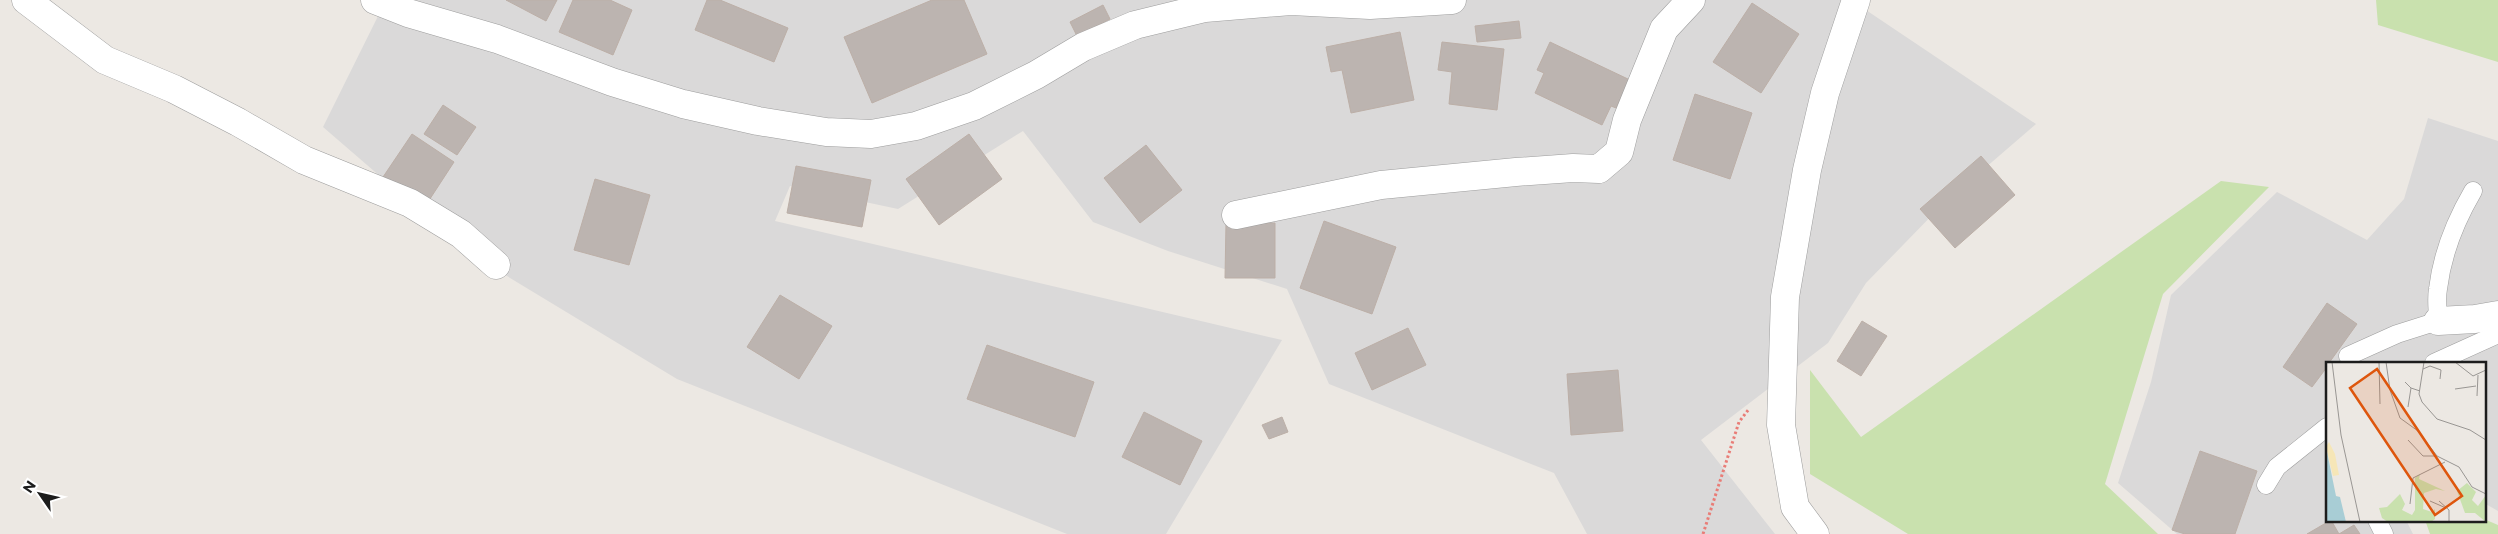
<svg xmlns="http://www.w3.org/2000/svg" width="2498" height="534" viewBox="0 0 2498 534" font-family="Montserrat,sans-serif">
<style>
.residential{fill:#dad9d9}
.grass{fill:#c9e1ae}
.building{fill:#bcb4b0;stroke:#bcafa7}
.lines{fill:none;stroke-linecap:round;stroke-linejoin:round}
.lane-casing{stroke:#9d9d9d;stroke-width:19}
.street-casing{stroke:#9d9d9d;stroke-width:29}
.path{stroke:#e97d77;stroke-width:3;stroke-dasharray:2.5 2.5;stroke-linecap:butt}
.lane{stroke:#fff;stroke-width:18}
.street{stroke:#fff;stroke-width:28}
.inset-road{fill:none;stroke:#999693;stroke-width:1}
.view{fill:#de560d;fill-opacity:0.15;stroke:#de560d;stroke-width:2.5}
.inset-edge{fill:none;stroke:#1c1c1c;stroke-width:2.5}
</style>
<rect width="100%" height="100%" fill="#ece8e3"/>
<!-- residential -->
<path class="residential" d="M386,0H1851L2036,124L1941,206L1866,283L1828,343L1701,440L1775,534H1587L1554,473L1329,384L1287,289L1168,251L1093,222L1023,131L898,209L790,186L775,221L1282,340L1166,534H1067L677,379L469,253L323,127Z
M2428,118L2498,141V511L2484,503V363H2327V520H2406L2413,534H2177L2118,483L2151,382L2171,295L2277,192L2367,240L2404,199Z"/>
<!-- grass -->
<path class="grass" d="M2376,0H2498V62L2378,25Z
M2221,181L2269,187L2163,294L2105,484L2158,534H1908L1810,474V370L1861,437Z
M2484,519L2498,525V534H2430L2425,520Z"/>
<!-- building -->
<path class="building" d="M506,0H557L546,21Z
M573,0H610L632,10L613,55L559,32Z
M707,0H720L788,28L774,62L695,30Z
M932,0H964L987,54L872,103L844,37Z
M1752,3L1799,34L1761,93L1713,62Z
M1103,5L1110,19L1077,36L1070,22Z
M1519,21L1521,38L1477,42L1475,26Z
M1400,32L1414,100L1351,113L1342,70L1331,72L1326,47Z
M1442,42L1504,49L1497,110L1449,104L1452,72L1438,70Z
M1550,42L1630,80L1616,108L1611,106L1602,125L1535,93L1544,73L1537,70Z
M1695,94L1752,113L1730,179L1673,160Z
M443,105L476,127L457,155L424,134Z
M412,134L454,162L424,208L381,180Z
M969,134L1002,179L939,225L906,179Z
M1146,145L1182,190L1140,223L1104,178Z
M1981,156L2015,195L1955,248L1920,209Z
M796,166L871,180L862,227L787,213Z
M595,179L650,195L629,265L574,250Z
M1324,221L1396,247L1372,314L1300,288Z
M1226,223H1275V278H1225Z
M780,295L832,326L799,379L747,347Z
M2327,303L2357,324L2329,363H2327V367L2312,387L2283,367Z
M1862,321L1887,336L1861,376L1837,361Z
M1408,328L1426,365L1372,390L1355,353Z
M987,345L1094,382L1075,437L967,399Z
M1618,370L1623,431L1571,435L1567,374Z
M1144,412L1202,441L1180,485L1122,457Z
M1282,417L1288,432L1269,439L1262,425Z
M2200,451L2257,471L2235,534H2185L2172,530Z
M2331,520L2339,534L2354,525L2360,534H2307Z"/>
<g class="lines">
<defs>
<path id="lane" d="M2348,356L2397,334L2438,321C2438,311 2436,299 2438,289C2442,255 2456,220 2473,191
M2434,363L2498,334
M2266,485L2277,467L2327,427
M2377,520L2384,534"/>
<path id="street" d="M26,0L105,60L174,89L238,122L304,160L410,203L461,234L496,265
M375,0L408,13L497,39L612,82L683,104L758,121L826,132L871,134L916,126L974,106L1036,75L1083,47L1135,25L1205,8L1291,1L1370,5L1452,0
M1236,215L1381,185L1516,172L1573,168L1599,169L1619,152L1627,120L1664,29L1691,0
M2438,321L2475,319L2498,315
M1815,534L1795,507L1781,425L1785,297L1807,170L1825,93L1856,0"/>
</defs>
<!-- lane casing -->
<use href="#lane" class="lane-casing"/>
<!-- street casing -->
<use href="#street" class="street-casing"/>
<!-- path -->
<path class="path" d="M1703,534L1739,422L1749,409"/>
<!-- lane -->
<use href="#lane" class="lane"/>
<!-- street -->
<use href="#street" class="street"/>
</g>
<!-- overview -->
<g transform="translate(2326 362)">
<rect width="160" height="160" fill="#ece8e3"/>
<path d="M94,112L93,117L119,129L110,127L98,131L97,147L106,150L109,147V157L105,160H62L56,156L53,146L61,145L74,132L79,142L76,148L86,153L89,148V116ZM141,121L150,130L146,138L152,144L160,133V160L149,151H139L131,129Z" fill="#c9e1ae"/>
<path d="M3,80L9,92L13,113L7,114L0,85Z" fill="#f6e6b7"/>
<path d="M0,85L10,134L14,135L20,160H0Z" fill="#a8cdd5"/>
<path class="inset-road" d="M6,0L15,73L34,160M53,0L54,42M60,0L64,28L74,56L92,69L111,94L133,105L146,125L160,132M98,0L93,32L96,40L111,57L144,68L160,78M129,0L147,14L160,8M97,7L104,4L115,8L114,17M79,20L85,26L94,29M129,27L150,24M151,34L152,13M82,45L85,26M82,78L97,94H110M104,139L120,146M113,139L123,148V160M84,142L87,116L119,100"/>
<path class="view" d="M51,7L136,134L109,153L24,26Z"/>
<rect width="160" height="160" class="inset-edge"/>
</g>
<!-- north arrow -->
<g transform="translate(40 494) rotate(304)" stroke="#ffffff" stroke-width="4" paint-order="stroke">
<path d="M0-4L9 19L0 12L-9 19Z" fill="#1c1c1c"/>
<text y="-8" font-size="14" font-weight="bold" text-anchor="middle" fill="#1c1c1c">N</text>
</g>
</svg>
